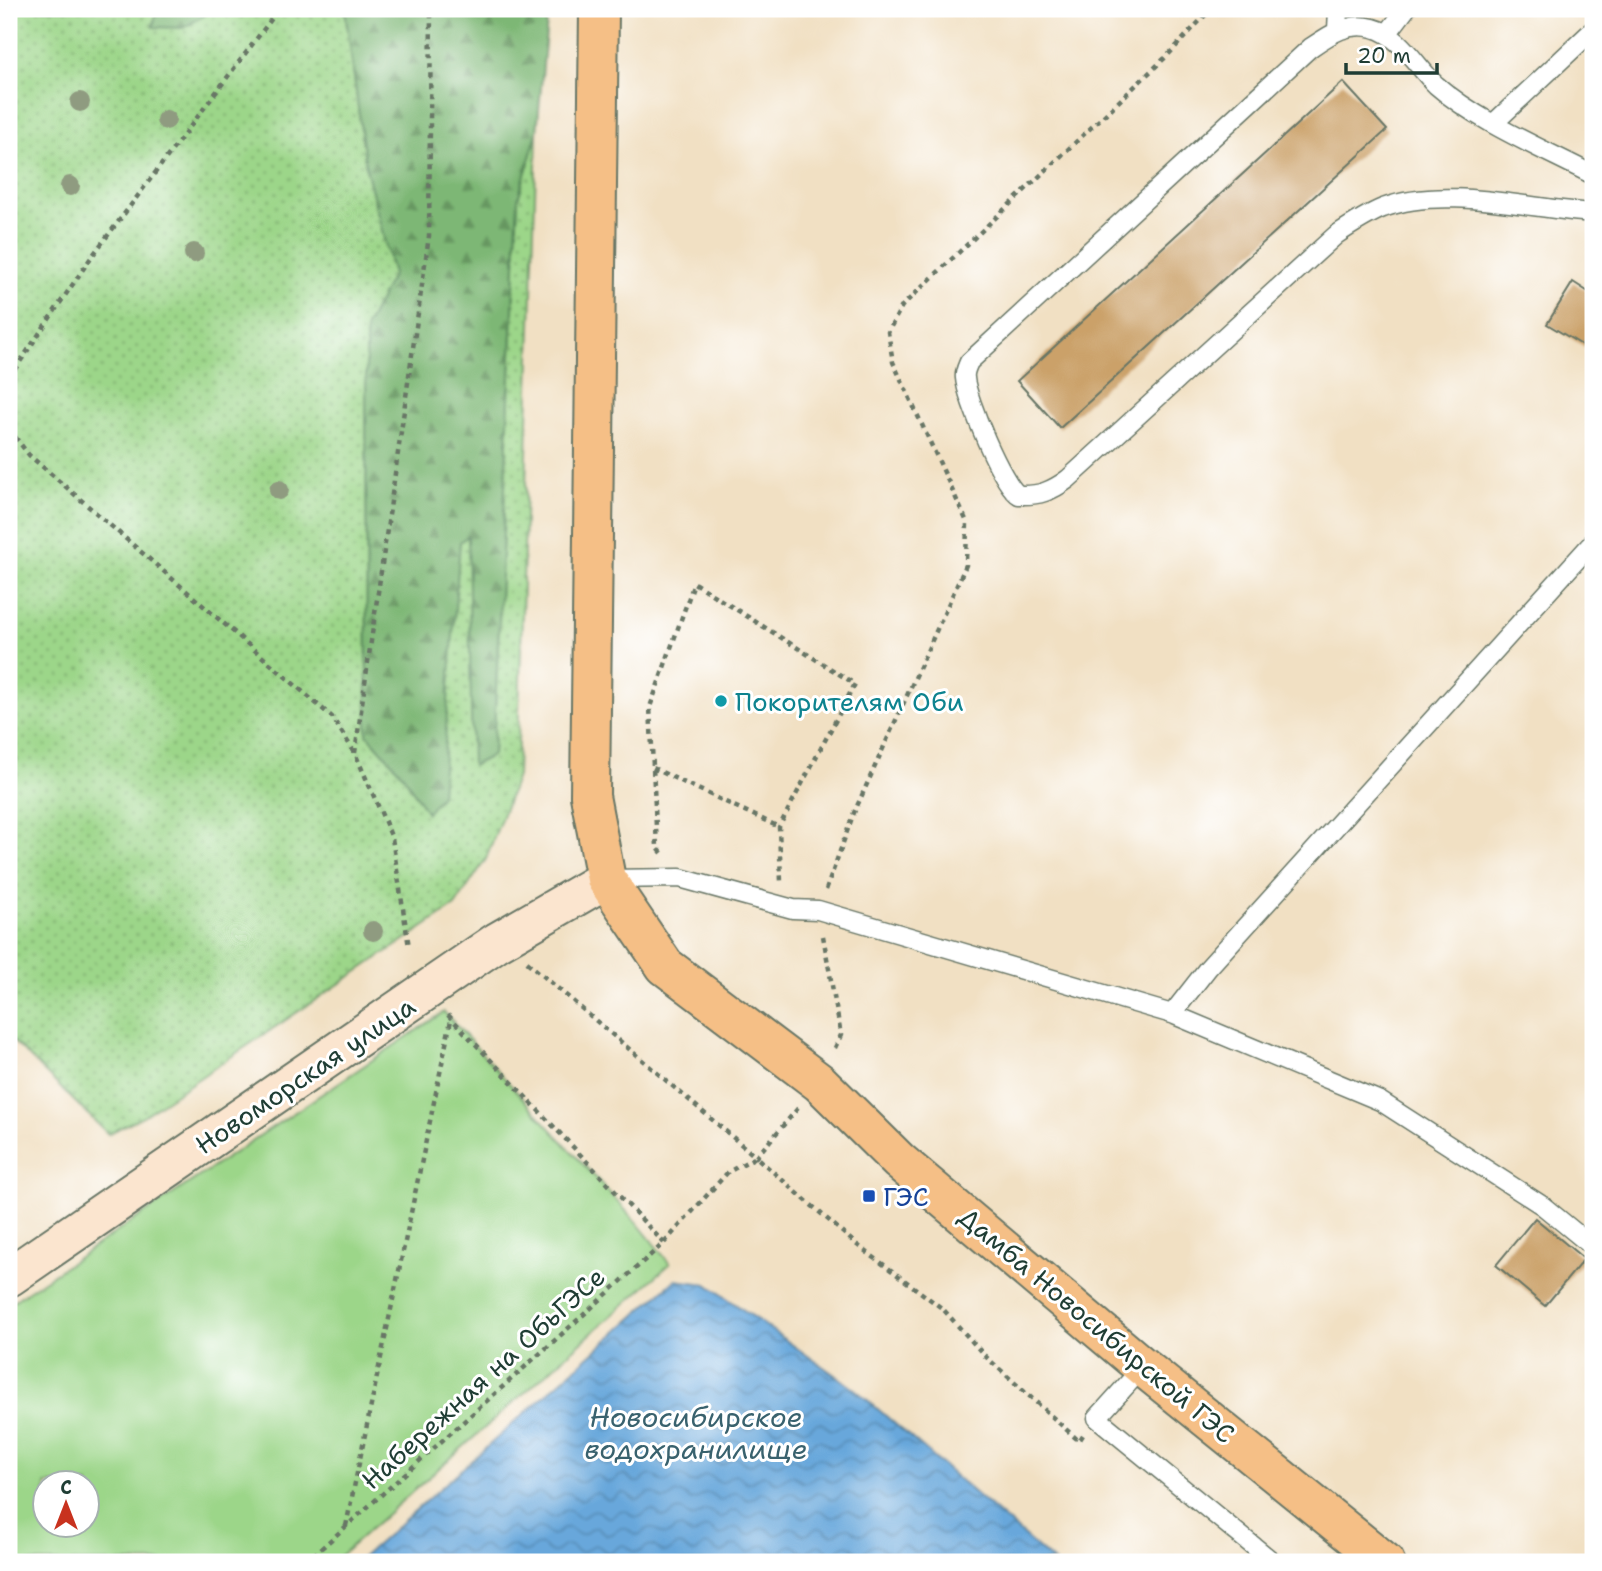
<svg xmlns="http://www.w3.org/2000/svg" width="1602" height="1571" viewBox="0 0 1602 1571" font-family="'Shantell Sans',sans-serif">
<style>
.grass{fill:url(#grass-dots);stroke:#5e8a5e;stroke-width:2}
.forest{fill:url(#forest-firs);stroke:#4e7a54;stroke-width:2}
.park{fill:#9cd689;stroke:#5e8a5e;stroke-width:2;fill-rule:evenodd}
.water{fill:url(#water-waves);stroke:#447288;stroke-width:2}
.building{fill:#cba169}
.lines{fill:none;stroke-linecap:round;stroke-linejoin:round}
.lane-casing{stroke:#687666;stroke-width:21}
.secondary-casing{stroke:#687666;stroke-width:42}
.highway-casing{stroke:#687666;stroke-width:42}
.path{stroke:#687666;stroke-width:4.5;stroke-dasharray:5 5;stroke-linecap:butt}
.lane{stroke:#fff;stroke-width:18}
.secondary{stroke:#fbe5cf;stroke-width:38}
.highway{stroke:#f5bf86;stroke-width:38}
.tree{fill:#8f9b80}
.culture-dot{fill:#0f9aa8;stroke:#fff;stroke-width:2.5}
.transit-dot{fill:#1a4fb4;stroke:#fff;stroke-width:2.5}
.labels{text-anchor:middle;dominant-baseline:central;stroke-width:6;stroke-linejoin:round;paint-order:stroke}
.culture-label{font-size:26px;fill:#0d838f;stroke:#fff;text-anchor:start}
.street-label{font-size:26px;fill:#1f3d34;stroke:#fff}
.transit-label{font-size:26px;fill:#164399;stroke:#fff;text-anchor:start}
.water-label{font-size:28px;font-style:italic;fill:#39626e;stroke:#fff}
</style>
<defs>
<pattern id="grass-dots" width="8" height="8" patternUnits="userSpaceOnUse" patternTransform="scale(1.75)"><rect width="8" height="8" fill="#9cd689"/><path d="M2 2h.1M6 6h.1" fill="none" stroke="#7faf71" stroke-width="1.8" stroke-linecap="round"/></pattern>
<pattern id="forest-firs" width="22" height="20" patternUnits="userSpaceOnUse" patternTransform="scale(1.75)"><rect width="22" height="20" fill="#7db775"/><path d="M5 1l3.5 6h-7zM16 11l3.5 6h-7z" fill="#669661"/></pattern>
<pattern id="water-waves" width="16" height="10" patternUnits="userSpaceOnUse" patternTransform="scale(1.75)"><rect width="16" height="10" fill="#68a7db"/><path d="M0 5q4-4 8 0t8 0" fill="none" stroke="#5589b2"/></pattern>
</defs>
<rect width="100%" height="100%" fill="#fff"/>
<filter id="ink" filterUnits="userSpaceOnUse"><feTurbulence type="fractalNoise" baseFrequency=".0143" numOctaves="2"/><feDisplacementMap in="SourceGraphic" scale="14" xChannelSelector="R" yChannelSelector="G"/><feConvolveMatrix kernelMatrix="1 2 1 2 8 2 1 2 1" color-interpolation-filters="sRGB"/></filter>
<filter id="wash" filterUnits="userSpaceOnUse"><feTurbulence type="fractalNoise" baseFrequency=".00686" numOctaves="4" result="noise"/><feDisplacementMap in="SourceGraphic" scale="28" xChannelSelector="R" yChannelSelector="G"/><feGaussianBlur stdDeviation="1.57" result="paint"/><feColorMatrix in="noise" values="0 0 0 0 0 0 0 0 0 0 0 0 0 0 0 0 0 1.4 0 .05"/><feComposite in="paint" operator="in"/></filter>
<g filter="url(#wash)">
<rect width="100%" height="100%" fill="#f1e0c3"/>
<!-- grass -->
<path class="grass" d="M9,9H157L153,26L204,15L205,9H345L366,168L393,274L366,327L367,734L404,776L427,812L460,541L469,535L472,766L493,755L518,199L537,133L517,776L486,859L455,906L143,1116L108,1134L9,1037Z"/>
<!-- forest -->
<path class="forest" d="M157,9H205V15L183,28L153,27Z
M345,9H548L537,133L518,199L493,755L472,766L468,536L460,542L441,795L427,813L404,776L367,734L366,327L393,274L366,168Z"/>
<!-- park -->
<path class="park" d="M444,1012L638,1224L670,1264L333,1562H9V1304ZM46,1484H88V1526H46Z"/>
<!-- water -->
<path class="water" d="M675,1280L707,1284L856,1390L1054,1562H357Z"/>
<g id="blocks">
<!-- building -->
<path class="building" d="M1343,82L1387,130L1060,428L1017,381Z
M1573,282L1593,295L1592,351L1547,324Z
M1535,1218L1584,1259L1545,1306L1496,1265Z"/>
</g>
</g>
<g filter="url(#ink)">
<use href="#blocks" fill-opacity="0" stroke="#687666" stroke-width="2"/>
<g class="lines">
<defs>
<path id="lane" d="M1337,30L1338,9
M1387,34L1406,9
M1495,122L1593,30
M1593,175C1543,149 1478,122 1436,85C1417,67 1400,35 1373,28C1348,21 1329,35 1310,48L969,362C967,367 964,372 965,378C966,397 1003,487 1019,495C1039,496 1052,491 1068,479L1336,235C1351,225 1366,215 1383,208C1444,185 1529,209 1593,213
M606,879L680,878L793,909L818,910L1172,1014L1380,1101L1543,1206L1593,1247
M1172,1014L1208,968L1593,542
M1143,1367L1097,1418L1273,1562"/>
<path id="secondary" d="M9,1277L497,942L606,879"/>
<path id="highway" d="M599,9L590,796L606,879L665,966L820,1083L899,1161L1143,1367L1385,1562"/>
</defs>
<!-- lane casing -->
<use href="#lane" class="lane-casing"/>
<!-- secondary casing -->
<use href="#secondary" class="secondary-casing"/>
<!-- highway casing -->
<use href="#highway" class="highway-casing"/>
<!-- path -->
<path class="path" d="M9,378L90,259L279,9
M9,429L29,455L332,717L355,753L392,838L409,947
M355,753L429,236L431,9
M653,768L779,827
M662,853L657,847L650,707L694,583L855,684L779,827L781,882
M826,890L853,815L966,565L967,522L893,362L888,332L902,306L1168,55L1211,9
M823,936L841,1035L834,1050
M527,962L756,1157L799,1107
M448,1015L664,1243
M346,1526L451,1020
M306,1562L664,1243L728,1172L756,1157L856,1244L943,1309L984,1355L1079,1441L1083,1435"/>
<!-- lane -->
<use href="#lane" class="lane"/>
<!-- secondary -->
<use href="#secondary" class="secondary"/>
<!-- highway -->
<use href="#highway" class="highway"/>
</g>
<!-- trees -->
<g class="tree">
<circle cx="80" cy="102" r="10"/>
<circle cx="166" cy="120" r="10"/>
<circle cx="70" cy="186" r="10"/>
<circle cx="194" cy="253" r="10"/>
<circle cx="279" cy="490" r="10"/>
<circle cx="373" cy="931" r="10"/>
</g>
</g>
<!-- markers -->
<circle class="culture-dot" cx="721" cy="701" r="7"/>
<rect class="transit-dot" x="862" y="1189" width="14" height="14" rx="3.5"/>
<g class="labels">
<!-- culture labels -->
<g class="culture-label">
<text x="735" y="701">Покорителям Оби</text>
</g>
<!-- street labels -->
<g class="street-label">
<text transform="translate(305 1075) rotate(-34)">Новоморская улица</text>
<text transform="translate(1097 1325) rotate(40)">Дамба Новосибирской ГЭС</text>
<text transform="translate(483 1378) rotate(-42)">Набережная на ОбьГЭСе</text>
</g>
<!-- transit labels -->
<g class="transit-label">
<text x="883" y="1196">ГЭС</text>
</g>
<!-- water labels -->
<g class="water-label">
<text x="696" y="1417">Новосибирское<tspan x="696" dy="32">водохранилище</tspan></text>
</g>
</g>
<!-- margin -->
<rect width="1602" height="1571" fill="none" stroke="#fff" stroke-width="35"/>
<!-- north arrow -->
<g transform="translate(66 1504)"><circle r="33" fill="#ffffff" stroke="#a5b1ae" stroke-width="2"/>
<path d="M0-5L12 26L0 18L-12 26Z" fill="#c8321e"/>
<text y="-10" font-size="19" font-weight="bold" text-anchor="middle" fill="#1f3d34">С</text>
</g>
<!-- scale -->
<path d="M1346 63v10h91v-10" fill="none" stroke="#1f3d34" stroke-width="3.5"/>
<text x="1357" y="63" font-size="21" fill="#1f3d34" stroke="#ffffff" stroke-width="5" paint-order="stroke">20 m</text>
</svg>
